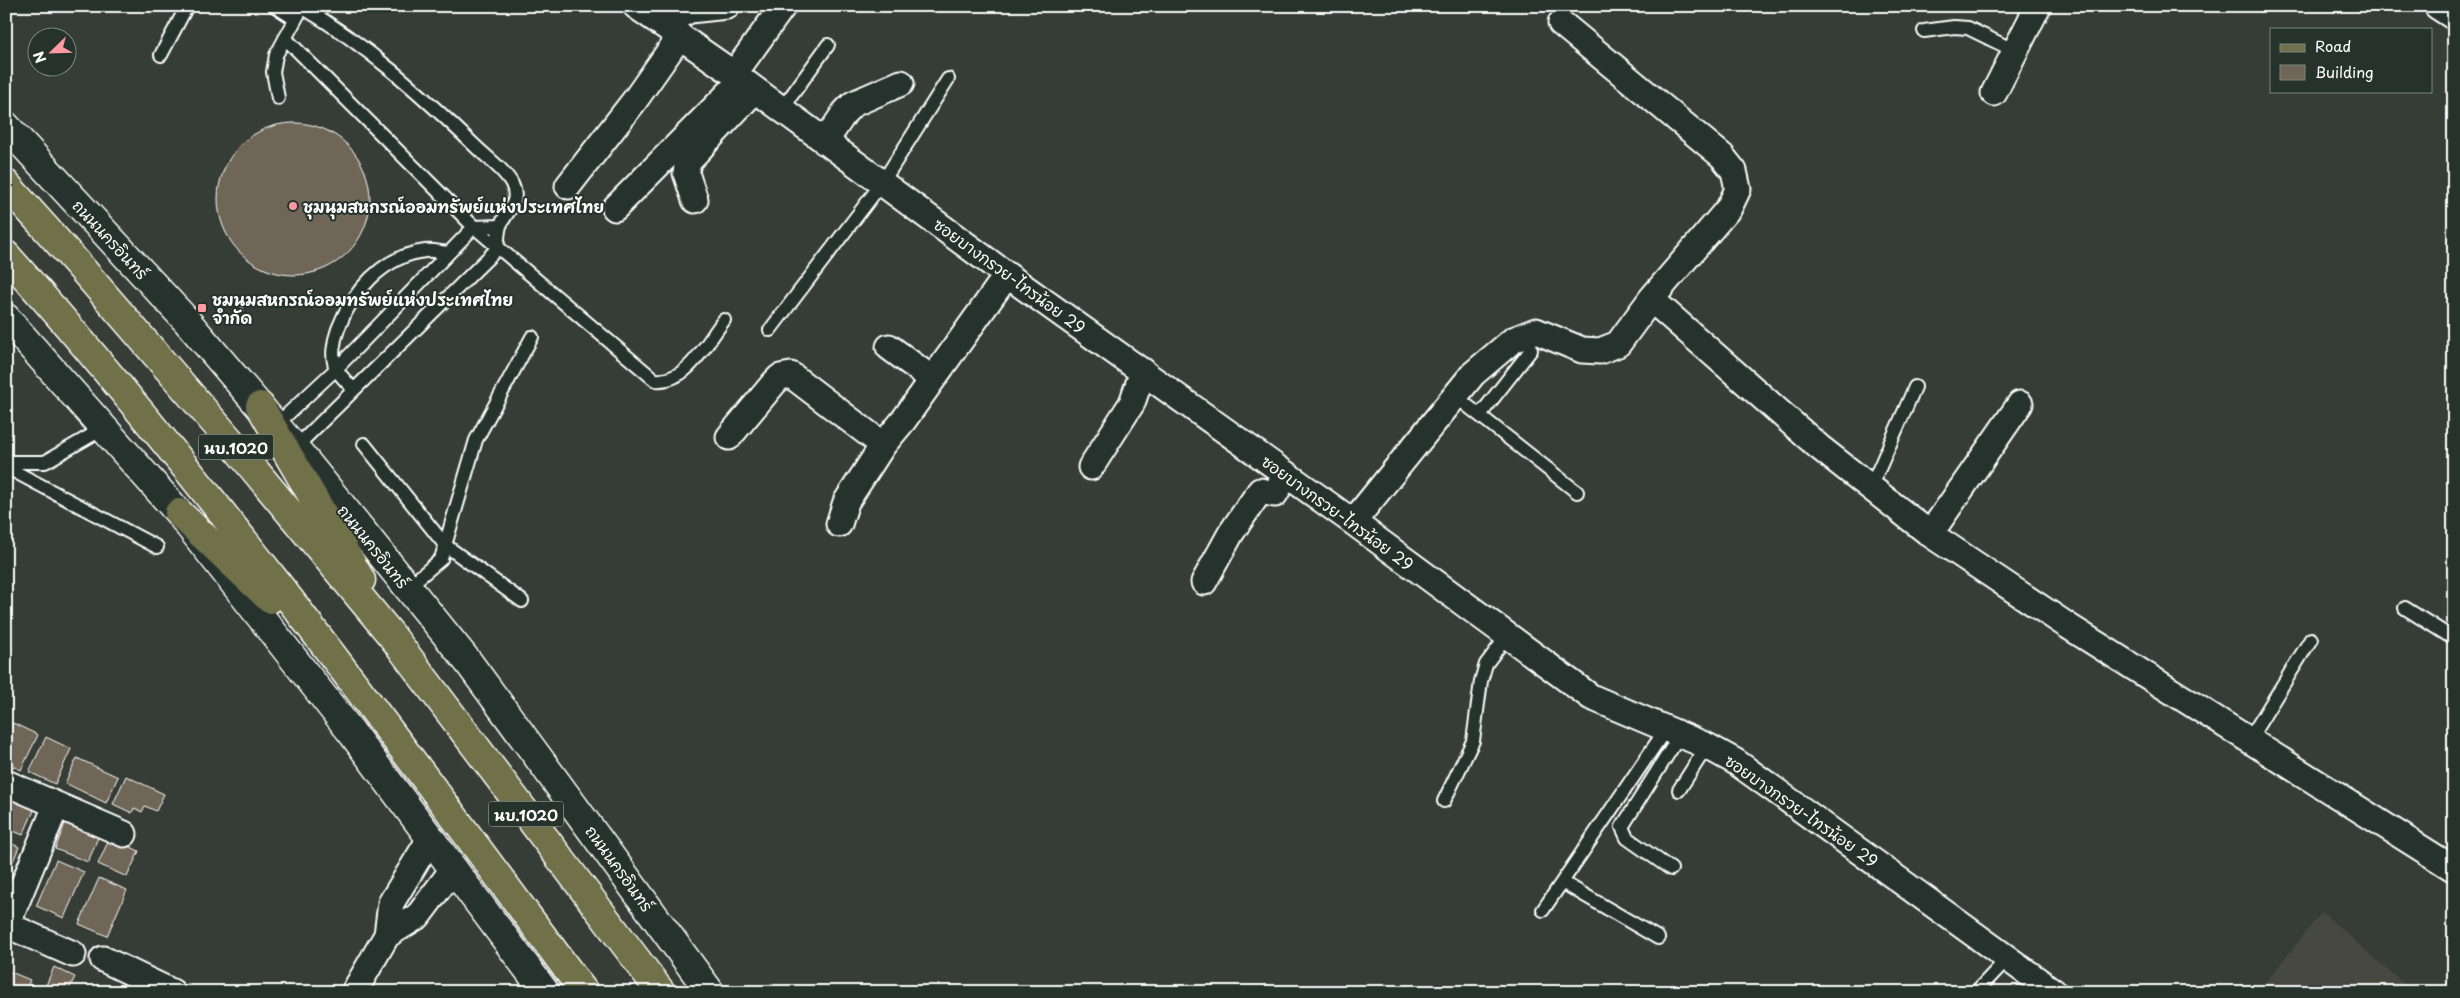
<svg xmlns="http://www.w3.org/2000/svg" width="2460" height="998" viewBox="0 0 2460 998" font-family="'Playpen Sans','Playpen Sans Thai',sans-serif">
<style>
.built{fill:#474940}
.building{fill:#706658;stroke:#fff}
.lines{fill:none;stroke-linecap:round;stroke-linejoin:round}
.lane-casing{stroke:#fff;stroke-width:16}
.street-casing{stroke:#fff;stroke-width:29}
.secondary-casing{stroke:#fff;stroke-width:31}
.primary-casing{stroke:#fff;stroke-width:31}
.lane{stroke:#26332d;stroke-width:12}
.street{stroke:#26332d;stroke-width:25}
.secondary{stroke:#26332d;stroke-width:28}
.primary{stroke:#70704a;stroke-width:28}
.poi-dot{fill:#ff9aa2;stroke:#26332d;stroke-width:2}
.labels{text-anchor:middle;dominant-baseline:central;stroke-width:4;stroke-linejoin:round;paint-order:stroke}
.shield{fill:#26332d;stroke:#bec2c0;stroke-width:1}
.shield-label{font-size:15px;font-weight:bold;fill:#fff}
.poi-label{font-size:16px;font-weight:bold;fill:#fff;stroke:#26332d;text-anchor:start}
.street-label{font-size:16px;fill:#fff;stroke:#26332d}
</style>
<rect width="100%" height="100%" fill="#353d36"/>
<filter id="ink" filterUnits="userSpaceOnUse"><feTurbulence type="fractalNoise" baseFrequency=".02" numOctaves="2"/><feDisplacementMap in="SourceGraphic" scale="10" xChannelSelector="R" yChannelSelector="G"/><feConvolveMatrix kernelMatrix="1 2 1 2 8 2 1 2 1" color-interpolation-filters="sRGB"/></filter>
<g filter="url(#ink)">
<!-- built -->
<path class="built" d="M2322,912L2413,992H2258Z"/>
<!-- building -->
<path class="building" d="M218 199a76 76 0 1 1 152 0a76 76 0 1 1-152 0Z
M13,723L38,735L21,770L6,763V736Z
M46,737L71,749L55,784L29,772Z
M77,758L118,777L106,803L65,783Z
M126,776L164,794L156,811L145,806L142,812L134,808L132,813L113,804Z
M6,796L35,808L23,835L6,828Z
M66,821L99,835L88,862L55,849Z
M110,837L139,851L127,877L98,864Z
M6,841L19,847L8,873H6Z
M56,860L84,872L64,918L36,906Z
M99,878L127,890L107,936L79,924Z
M54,967L75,977L69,989L74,992H43Z
M6,970L30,980L25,992H6Z"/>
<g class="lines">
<defs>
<path id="lane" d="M275,6L295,19
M1924,31L1954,27L1968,28L2015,51
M285,38L474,227L655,380C688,383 706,343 724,320
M161,55L187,6
M278,98L273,72L276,55L303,6
M781,110L828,45
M770,330L882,183L948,79
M354,390C349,384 341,377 337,370C330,359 334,340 338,329C352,292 383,256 425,251C432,250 440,252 448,253
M1455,396L1577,492
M1480,415L1531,350
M276,425L336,369L474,227L500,226
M364,444L445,545L522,601
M295,448L497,249C498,242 498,232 500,226C506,211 521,203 512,184C505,170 486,157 475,146C421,94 367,45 302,7
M6,462H45L104,428
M6,467L157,547
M1871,487L1915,387
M408,587L441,559L476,440L532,337
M2405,608L2454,639
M2249,740L2311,639
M1679,790L1707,746
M1444,801L1473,741L1481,681L1486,664L1507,636
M1671,869L1627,838L1622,827L1680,735
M1562,882L1658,938
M1543,910L1666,729
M1976,992L2008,958"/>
<path id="street" d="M636,6L734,74L1007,275L1353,522L1591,697L1707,746L1736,762L2054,992
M2437,6L2454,17
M668,28L680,15L690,10L727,6
M734,74L783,6
M1994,93L2038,6
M825,142L845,112L853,104L901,83
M568,186L635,100L680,36
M695,200L686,173L688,161L755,90
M615,208L741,81
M1651,299L1819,447L1930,534L2068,626L2454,869
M889,347L932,379
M729,437L774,383L780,377L791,375L883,445L903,421L1007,275
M1091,467L1132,403L1143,371
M1353,522L1473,374L1513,340L1536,331L1582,350L1600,351L1618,344L1651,299L1729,208L1738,189L1734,171L1722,156L1561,23
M839,524L846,502L883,445
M1930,534L2020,404
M1204,582L1231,533L1260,491L1275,494L1286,474
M6,783L124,834
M7,925L73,954
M6,927L56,806
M387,935L418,916L454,868
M103,959L172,992
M354,992L387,935L391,903L431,837"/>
<path id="secondary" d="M6,126L186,320L295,448L469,663L710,992
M6,318L179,513L352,733L545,992"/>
<path id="primary" d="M6,184L76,262L233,444L392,636L661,992
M6,255C214,488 398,742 584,992
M260,406L361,580
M179,513L270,599"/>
</defs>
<!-- lane casing -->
<use href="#lane" class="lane-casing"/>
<!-- street casing -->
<use href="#street" class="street-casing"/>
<!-- secondary casing -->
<use href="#secondary" class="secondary-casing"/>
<!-- primary casing -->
<use href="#primary" class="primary-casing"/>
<!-- lane -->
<use href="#lane" class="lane"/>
<!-- street -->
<use href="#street" class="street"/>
<!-- secondary -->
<use href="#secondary" class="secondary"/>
<!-- primary -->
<use href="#primary" class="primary"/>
</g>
</g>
<!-- markers -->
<g class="poi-dot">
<circle cx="293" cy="206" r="5"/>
<rect x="197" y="303" width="10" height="10" rx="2.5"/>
</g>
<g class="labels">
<!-- shield labels -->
<g class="shield">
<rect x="198.5" y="434.5" width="75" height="25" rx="4"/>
<rect x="488.5" y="801.5" width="75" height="25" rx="4"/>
</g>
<g class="shield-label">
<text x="236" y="447">นบ.1020</text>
<text x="526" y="814">นบ.1020</text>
</g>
<!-- poi labels -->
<g class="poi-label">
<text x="303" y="206">ชุมนุมสหกรณ์ออมทรัพย์แห่งประเทศไทย</text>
<text x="212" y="299">ชุมนุมสหกรณ์ออมทรัพย์แห่งประเทศไทย<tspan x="212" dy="18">จำกัด</tspan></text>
</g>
<!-- street labels -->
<g class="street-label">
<text transform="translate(111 239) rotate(47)">ถนนนครอินทร์</text>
<text transform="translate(1010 275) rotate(36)">ซอยบางกรวย-ไทรน้อย 29</text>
<text transform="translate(1338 512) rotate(36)">ซอยบางกรวย-ไทรน้อย 29</text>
<text transform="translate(374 546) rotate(51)">ถนนนครอินทร์</text>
<text transform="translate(1802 810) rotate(35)">ซอยบางกรวย-ไทรน้อย 29</text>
<text transform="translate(620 868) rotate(54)">ถนนนครอินทร์</text>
</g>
</g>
<!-- margin -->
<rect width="2460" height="998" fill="none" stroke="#26332d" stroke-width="25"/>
<rect x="12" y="12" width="2435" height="973" fill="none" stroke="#fff" stroke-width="2" filter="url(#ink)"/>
<!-- legend -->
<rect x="2270" y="28" width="162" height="65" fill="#26332d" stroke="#7d8581"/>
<rect x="2280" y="44" width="25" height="8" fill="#70704a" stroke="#7d8581"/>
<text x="2315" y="52" font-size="15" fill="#ffffff">Road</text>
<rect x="2280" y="65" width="25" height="15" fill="#706658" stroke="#7d8581"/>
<text x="2315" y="78" font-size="15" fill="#ffffff">Building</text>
<!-- north arrow -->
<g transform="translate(52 52) rotate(247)"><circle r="24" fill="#26332d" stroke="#7d8581"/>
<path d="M0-4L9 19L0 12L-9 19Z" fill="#ff9aa2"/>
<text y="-8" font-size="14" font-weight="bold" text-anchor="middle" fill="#ffffff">N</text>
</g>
</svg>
